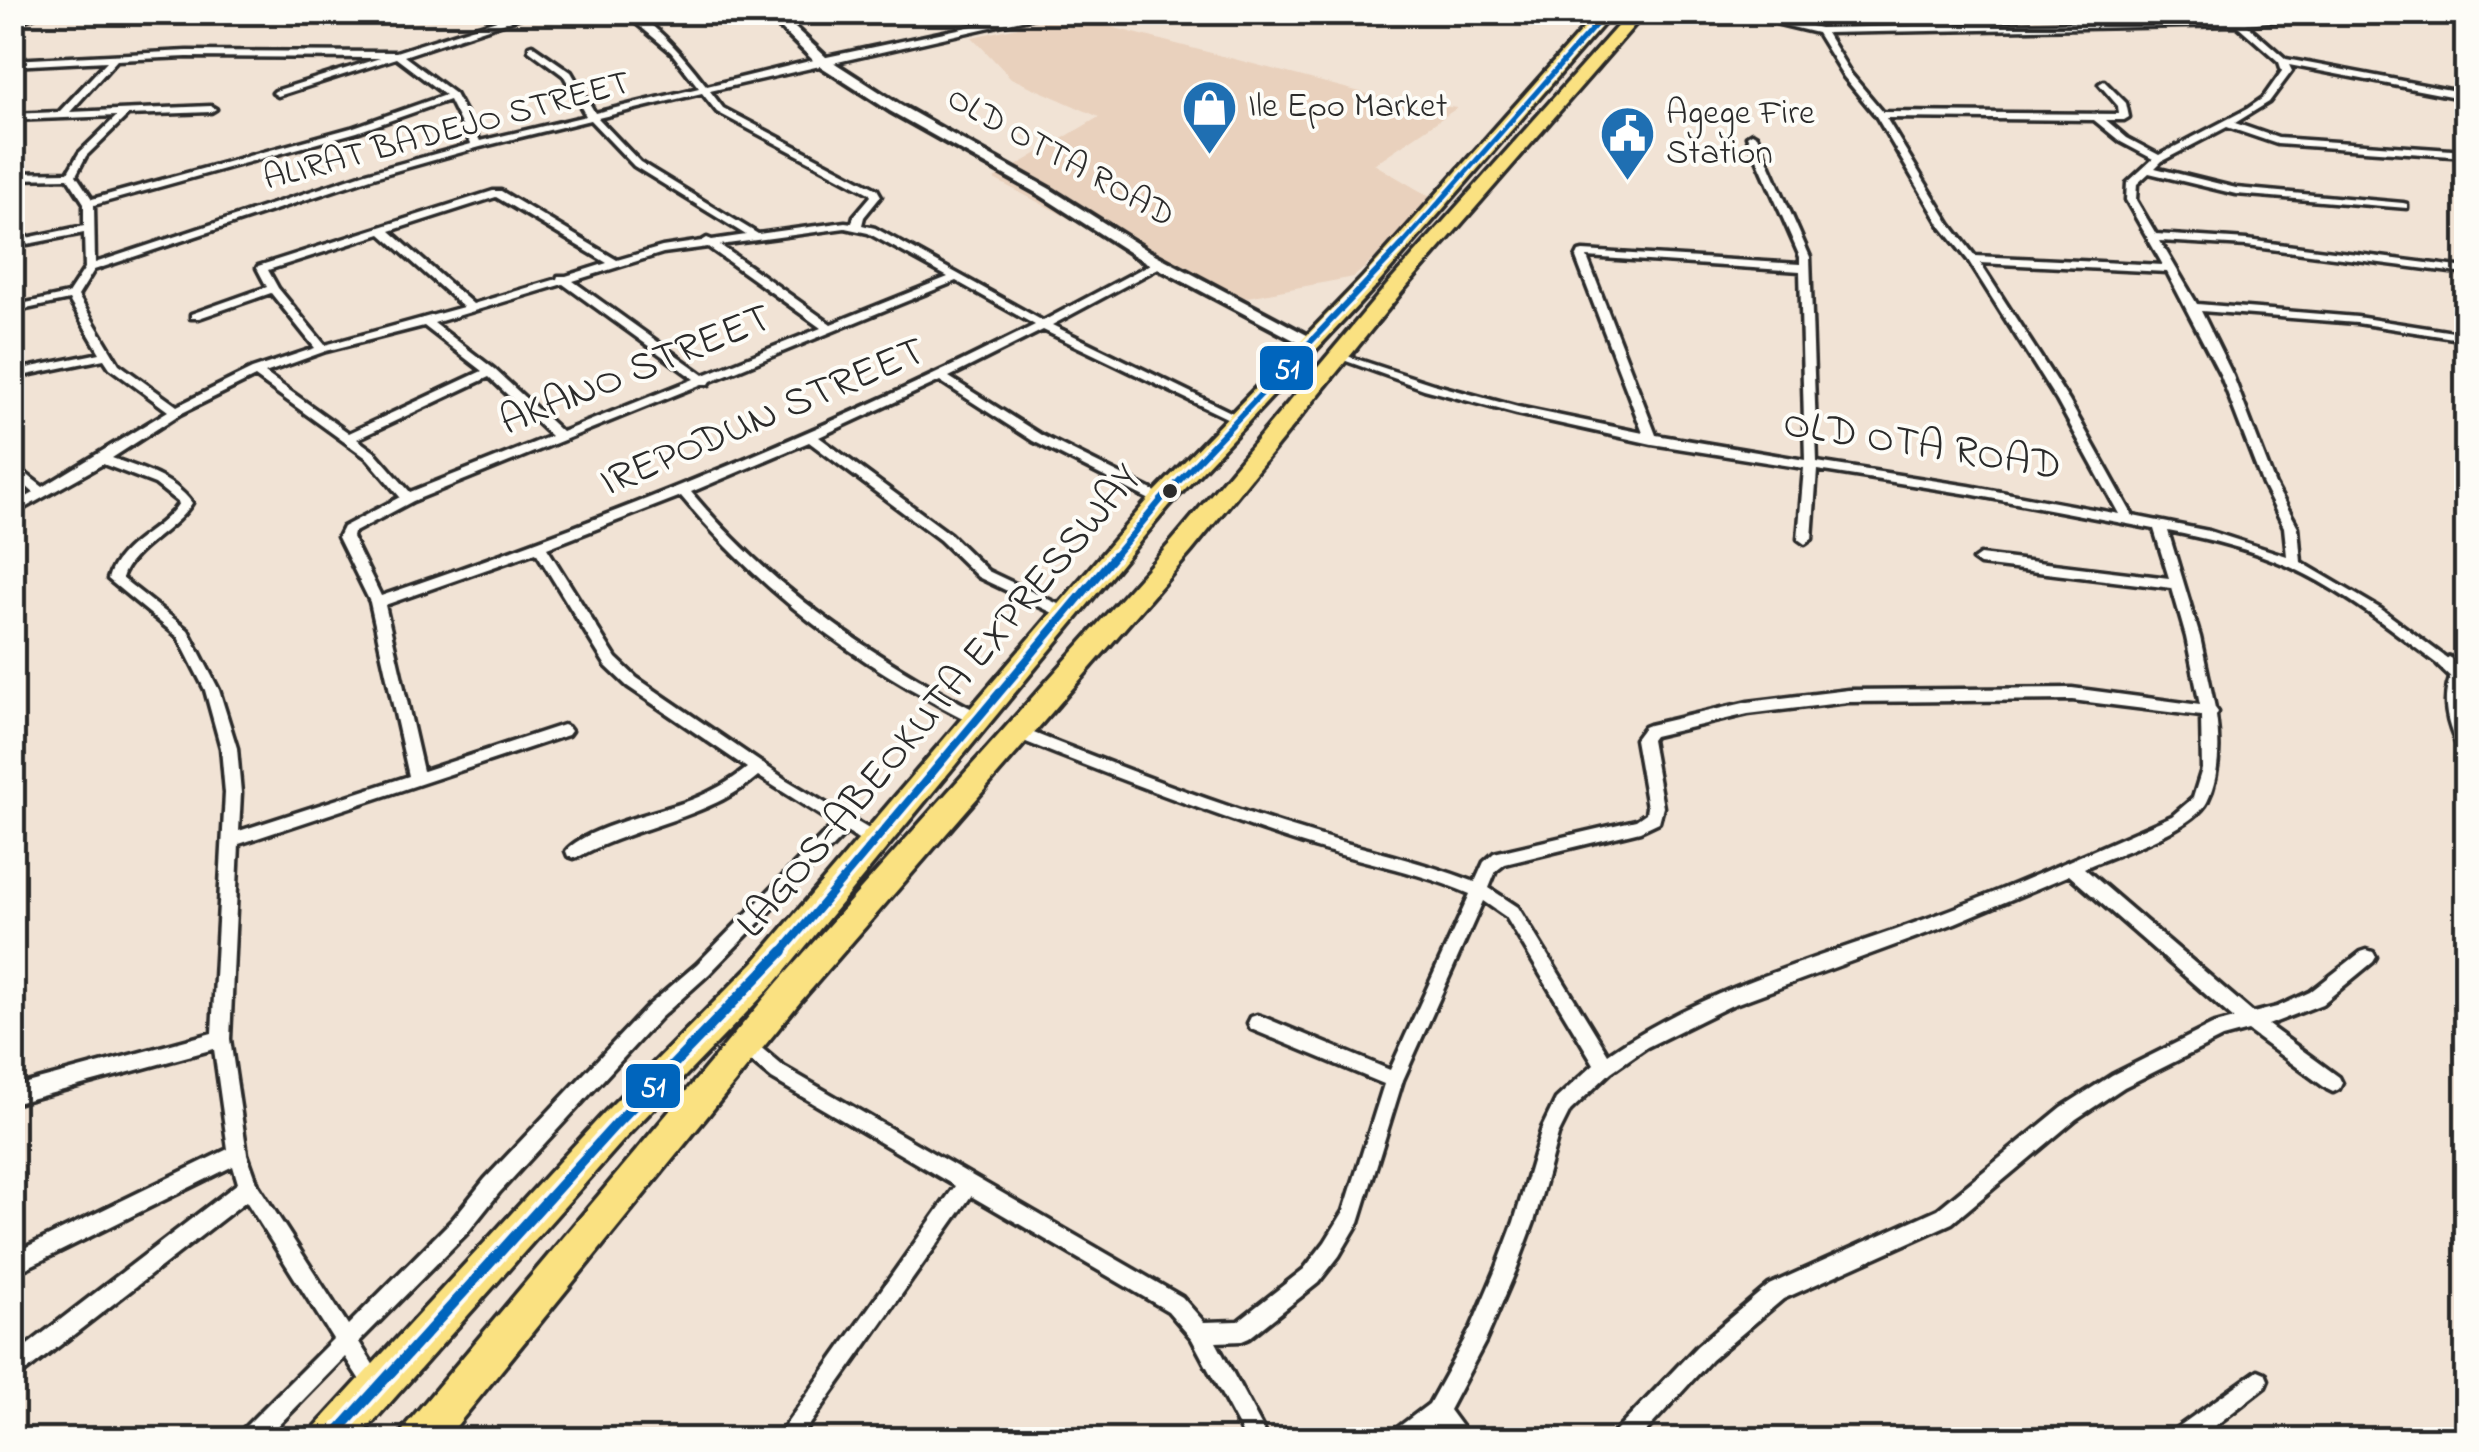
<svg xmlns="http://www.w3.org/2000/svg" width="2479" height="1452" viewBox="0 0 2479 1452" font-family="'Indie Flower',sans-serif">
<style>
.built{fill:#e9d1bd}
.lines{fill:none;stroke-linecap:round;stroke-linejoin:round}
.street-casing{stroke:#2b2b2b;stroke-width:7}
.secondary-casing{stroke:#2b2b2b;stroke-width:8}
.highway-casing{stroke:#2b2b2b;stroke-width:7}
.street{fill:#fdfcf7;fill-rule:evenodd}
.secondary{fill:#fdfcf7;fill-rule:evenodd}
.highway{fill:#fae181;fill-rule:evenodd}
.bus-1-far3-casing{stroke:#fdfcf7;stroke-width:10}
.bus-1-far2-casing{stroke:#fdfcf7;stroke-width:12}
.bus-1-far1-casing{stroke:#fdfcf7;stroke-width:15}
.bus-1-casing{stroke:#fdfcf7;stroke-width:18}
.bus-1-far3{stroke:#0065bd;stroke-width:5}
.bus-1-far2{stroke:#0065bd;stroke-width:6}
.bus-1-far1{stroke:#0065bd;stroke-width:8}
.bus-1{stroke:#0065bd;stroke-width:10}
.bus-dot{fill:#2b2b2b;stroke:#fdfcf7;stroke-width:4}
.labels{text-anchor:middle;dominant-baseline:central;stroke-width:8;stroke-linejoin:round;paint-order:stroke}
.far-poi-label{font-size:35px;fill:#2b2b2b;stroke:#fdfcf7;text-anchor:start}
.far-street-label{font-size:35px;fill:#2b2b2b;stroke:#fdfcf7}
.street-label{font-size:42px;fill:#2b2b2b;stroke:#fdfcf7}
.line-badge{stroke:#fdfcf7;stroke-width:4}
.badge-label{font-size:28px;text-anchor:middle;font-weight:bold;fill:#fff}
</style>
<rect width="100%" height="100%" fill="#f1e3d5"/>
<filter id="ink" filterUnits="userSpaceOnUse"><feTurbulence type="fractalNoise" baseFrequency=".01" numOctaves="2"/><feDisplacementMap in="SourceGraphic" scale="20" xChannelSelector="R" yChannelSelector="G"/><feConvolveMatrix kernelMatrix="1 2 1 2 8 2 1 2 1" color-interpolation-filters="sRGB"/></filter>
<g filter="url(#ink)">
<!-- built -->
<path class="built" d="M1069,16L1387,99L1457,108L1374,164L1437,201L1354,277L1237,299L1219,297L994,179L1099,117L1011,78L972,37Z"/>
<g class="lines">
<defs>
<path id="street" d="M33,12H46L12,25V20Z
M522,12H536L404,56L455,94L480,141L586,116L564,76L529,50V46L532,45L571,72L595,113L699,88L671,52L623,12C650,12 690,65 707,86L822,58L1038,12H1056L710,91L723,108L877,189L881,196L864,217L862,225L875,228L1043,321L1156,261H1164V265L1052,325L1243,418L1241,421H1233L1043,330L949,377L1041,435L1166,497L1167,500L1166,503H1156L1033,441L940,381L819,437L950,534L988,571L1073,611L1075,615L1068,620L978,577L940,540L809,442L691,492C774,590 869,655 982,714L984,718L982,722L977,724C953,715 931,700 909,688C821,637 746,574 681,496L547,548L616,658L637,678L785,779L879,835L881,840L879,845C867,849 856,838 847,832L709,974L660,1018L499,1193L467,1233L359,1342L387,1387L383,1394L376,1398L369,1394L345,1357L264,1440H237L240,1432L333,1339L246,1201L19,1377L12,1380V1357L238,1183L233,1166L12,1275V1254L228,1149L214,1049L12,1104V1087L212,1033L225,793L221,748L205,690L178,637L108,579C118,543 159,533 179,503L155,484L103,464L12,515V505L34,493L12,474V463L43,487L168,411L110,368L104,359L12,378V371L100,353L69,300L12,312V306L68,294L85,268L84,233L12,247V241L84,226V203L68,178L12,179V173L68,172L79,153L117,116L12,120V114L59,112L107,61L12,66V60L187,51L396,52ZM187,57L380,58L275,91L273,93L278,96L396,58L445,95L351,128L92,199L76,175L86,156L128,115L211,112L216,109L211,106L70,112L117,60ZM702,93L717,112L869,193L871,196L854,216L852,223L845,222L758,234L640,162L598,118ZM449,100L471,144L366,173L95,263L94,205L357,132ZM590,120L634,166L746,235L712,240L707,238L702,241L662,247L617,260L501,191H493L258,266L257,268L267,287L191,314V318H199L271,293L315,348L252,369L177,406L119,364L78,296L94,270L374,177L480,147ZM496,197L607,263L566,276H558L557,279L473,304L390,231ZM845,228L868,233L948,277L831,324L720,245ZM381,234L463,307L325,345L278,288L268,270ZM708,247L821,328L704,375L573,281L663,253ZM956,281L1035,325C823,432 606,520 381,596L352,537L353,533L413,501L702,384H709L711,381ZM563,284L694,379L562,432L494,369L434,323ZM424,326L482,371L349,433L265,373L326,351ZM255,377L368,459L400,497L343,527L338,537L370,602L409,776L239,831L241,793L237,748L219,690L188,630L122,578C130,550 175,531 192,503C173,477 141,469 112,458L180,414ZM489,377L551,436L410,492L376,453L357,439ZM536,552L606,666L627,686L747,768C730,782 711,792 691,800C660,812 586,827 566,851L568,856L574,858L580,856C637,825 708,819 758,776L834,824L697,964L648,1006L485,1179L453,1219L348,1325L258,1185L247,1154L230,1039L239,844L568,735L571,731L568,727L563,725L423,771L385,605Z
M1729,12H1747L1820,28L2239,19L2328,12H2371L2246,24L2286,59L2466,93V99L2289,65L2292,71L2269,102L2235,123L2278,138L2466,151V157L2277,144L2227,127L2162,161L2155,168L2236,188L2403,203L2407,204V208L2236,194L2149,173L2137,184L2136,200L2156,234L2247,240L2466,268V274L2247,246L2160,241L2197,304L2357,317L2466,334V340L2357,323L2201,311L2233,376L2275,485L2298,527L2301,562L2381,609L2456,665L2454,669H2444C2394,632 2345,591 2288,566C2250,549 2209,539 2168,531L2200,637L2215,708L2218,712L2216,716C2220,743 2220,776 2207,802C2193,830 2114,855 2084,868L2253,1013L2277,1007L2310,992L2361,952L2367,950L2373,952L2376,957L2373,962L2322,1004L2268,1025L2339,1077L2342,1083L2339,1089L2333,1092L2327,1089L2248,1031L2222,1038L2124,1087L2076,1119L1952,1223L1783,1299L1711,1360L1638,1440H1612L1615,1432L1697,1346L1769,1285L1938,1209L2062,1107L2112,1075L2212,1025L2234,1019L2069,875L1955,923L1732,1005L1647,1047L1611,1072L1570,1111L1558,1135L1534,1222L1516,1270L1485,1342L1449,1410L1471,1440H1446L1435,1427L1418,1440H1389L1392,1432L1429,1404L1471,1328L1497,1267L1514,1222L1542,1128L1556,1099L1594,1064L1506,917L1483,901L1403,1080L1359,1222L1339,1256L1318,1283L1249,1338L1242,1341L1216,1342L1269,1440H1246L1192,1339L1168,1311L971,1196L799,1440H775L955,1186L772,1079L740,1052L737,1046L740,1040L746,1038L752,1040L784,1067L1182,1297L1204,1322L1238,1321L1304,1269L1325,1242L1344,1211L1384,1084L1251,1029L1248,1023L1251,1017L1257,1015L1263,1017L1390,1070L1470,894C1415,870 1356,861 1300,843C1202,811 1106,774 1011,736L1008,732L1011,728H1021C1115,765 1209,802 1305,831C1362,849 1419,860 1475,882L1484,862L1494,853L1636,820L1646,813L1647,807L1635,739L1644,727L1649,725L1748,702L1848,690L2072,688L2200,705L2186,637L2172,588L1980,565L1973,560L1980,555L2169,578L2154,529L1969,494L1817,470L1812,539L1805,544L1798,539L1804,468L1652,444L1517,414L1424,389L1335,357L1341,354L1433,384L1518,407L1643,433L1576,258L1579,252L1583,251L1800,264V257L1747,136L1752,133L1757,136L1810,257L1817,462L1969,486L2119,514L2057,401L1968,260L1941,226L1876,116L1844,77L1817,33ZM2237,25L2279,62L2282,71L2263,98L2247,109L2159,155L2127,138L2106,120H2124L2129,117L2126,103L2104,81L2099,84L2118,106L2119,114L1883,112L1851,74L1826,33ZM1886,118L2094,120L2121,142L2153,159L2127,183L2126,200L2163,265L1975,256L1951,225ZM1587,257L1800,271L1805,460L1656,435ZM1980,263L2167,272L2221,376L2263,485L2284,527L2287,556L2209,531L2133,516L2069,401ZM2072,700L2201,716L2202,769L2193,798L2172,816C2095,849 2018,885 1939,914C1828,956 1706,986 1608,1054L1518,907L1489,888L1496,871L1505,864L1640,831L1659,822L1663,807L1651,740L1654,736L1748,714L1848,702Z
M2459,668L2466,673C2454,702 2468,727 2466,756L2461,754C2447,725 2439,699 2454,669Z
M12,788L18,790C22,798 22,814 18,822L12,823Z
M2258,1370L2265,1373L2268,1380L2265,1387L2197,1440H2168L2171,1432Z"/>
<path id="secondary" d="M764,12H778L827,58L900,105L1050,189L1147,250L1322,343L1313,348L1307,347L1135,256L1040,195L890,111L817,64Z
M2449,657L2466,667V686L2458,684L2438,665Z"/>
<path id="highway" d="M1598,12H1614L1376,286L1169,506L776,982L628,1135L357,1440H310L316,1426L604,1113L754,962L1153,494L1362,278Z
M1630,12H1646L1401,293L1191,552L800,1002L445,1440H399L405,1426L778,982L1173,540L1387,285Z"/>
</defs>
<!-- street casing -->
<use href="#street" class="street-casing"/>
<!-- secondary casing -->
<use href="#secondary" class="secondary-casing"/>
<!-- highway casing -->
<use href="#highway" class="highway-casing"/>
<!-- street -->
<use href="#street" class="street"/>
<!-- secondary -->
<use href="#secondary" class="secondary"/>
<!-- highway -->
<use href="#highway" class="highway"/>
<defs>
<path id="bus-1-far3" d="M1400,247L1607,12"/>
<path id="bus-1-far2" d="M1112,559L1161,500L1402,245"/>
<path id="bus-1-far1" d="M781,953L1114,556"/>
<path id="bus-1" d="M330,1440L616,1124L783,951"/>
</defs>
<!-- bus-1-far3 casing -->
<use href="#bus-1-far3" class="bus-1-far3-casing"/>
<!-- bus-1-far2 casing -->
<use href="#bus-1-far2" class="bus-1-far2-casing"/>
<!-- bus-1-far1 casing -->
<use href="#bus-1-far1" class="bus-1-far1-casing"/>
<!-- bus-1 casing -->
<use href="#bus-1" class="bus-1-casing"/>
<!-- bus-1-far3 -->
<use href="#bus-1-far3" class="bus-1-far3"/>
<!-- bus-1-far2 -->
<use href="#bus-1-far2" class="bus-1-far2"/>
<!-- bus-1-far1 -->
<use href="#bus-1-far1" class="bus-1-far1"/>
<!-- bus-1 -->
<use href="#bus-1" class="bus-1"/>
</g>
</g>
<!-- icons -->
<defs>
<symbol id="shop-pin" viewBox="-11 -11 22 30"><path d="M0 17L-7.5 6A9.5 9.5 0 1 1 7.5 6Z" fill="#1f6fb2" stroke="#fdfcf7"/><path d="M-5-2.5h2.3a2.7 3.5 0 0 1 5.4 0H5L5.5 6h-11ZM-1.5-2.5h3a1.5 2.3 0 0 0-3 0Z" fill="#fff"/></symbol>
<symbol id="civic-pin" viewBox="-11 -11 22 30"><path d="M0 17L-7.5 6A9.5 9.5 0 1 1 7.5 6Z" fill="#1f6fb2" stroke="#fdfcf7"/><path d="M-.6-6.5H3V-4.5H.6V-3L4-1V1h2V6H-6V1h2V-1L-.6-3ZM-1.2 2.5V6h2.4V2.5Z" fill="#fff"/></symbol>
</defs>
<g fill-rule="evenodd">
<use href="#shop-pin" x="1178" y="76" width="63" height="86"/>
<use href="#civic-pin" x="1596" y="102" width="63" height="86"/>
</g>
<!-- markers -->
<circle class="bus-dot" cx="1170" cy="491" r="9"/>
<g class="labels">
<!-- far-poi labels -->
<g class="far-poi-label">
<text x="1248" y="107">Ile Epo Market</text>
<text x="1666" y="114">Agege Fire<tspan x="1666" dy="40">Station</tspan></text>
</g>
<!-- far-street labels -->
<g class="far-street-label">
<text transform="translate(447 132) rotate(-15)">ALIRAT BADEJO STREET</text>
<text transform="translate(1060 158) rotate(29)">OLD OTTA ROAD</text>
</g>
<!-- street labels -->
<g class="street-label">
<text transform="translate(636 371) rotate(-22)">AKANO STREET</text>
<text transform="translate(763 418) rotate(-23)">IREPODUN STREET</text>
<text transform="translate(1922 446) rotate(9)">OLD OTA ROAD</text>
<text transform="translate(940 702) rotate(-50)">LAGOS-ABEOKUTA EXPRESSWAY</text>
</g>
</g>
<g class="line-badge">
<rect x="1258" y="344" width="57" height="48" rx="10" fill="#0065bd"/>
<rect x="624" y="1062" width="58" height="48" rx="10" fill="#0065bd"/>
</g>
<g class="badge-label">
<text x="1287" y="378">51</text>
<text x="653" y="1096">51</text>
</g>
<!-- margin -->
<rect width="2479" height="1452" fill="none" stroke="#fdfcf7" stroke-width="50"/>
<rect x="25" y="25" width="2429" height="1402" fill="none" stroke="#2b2b2b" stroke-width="4" filter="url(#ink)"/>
</svg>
